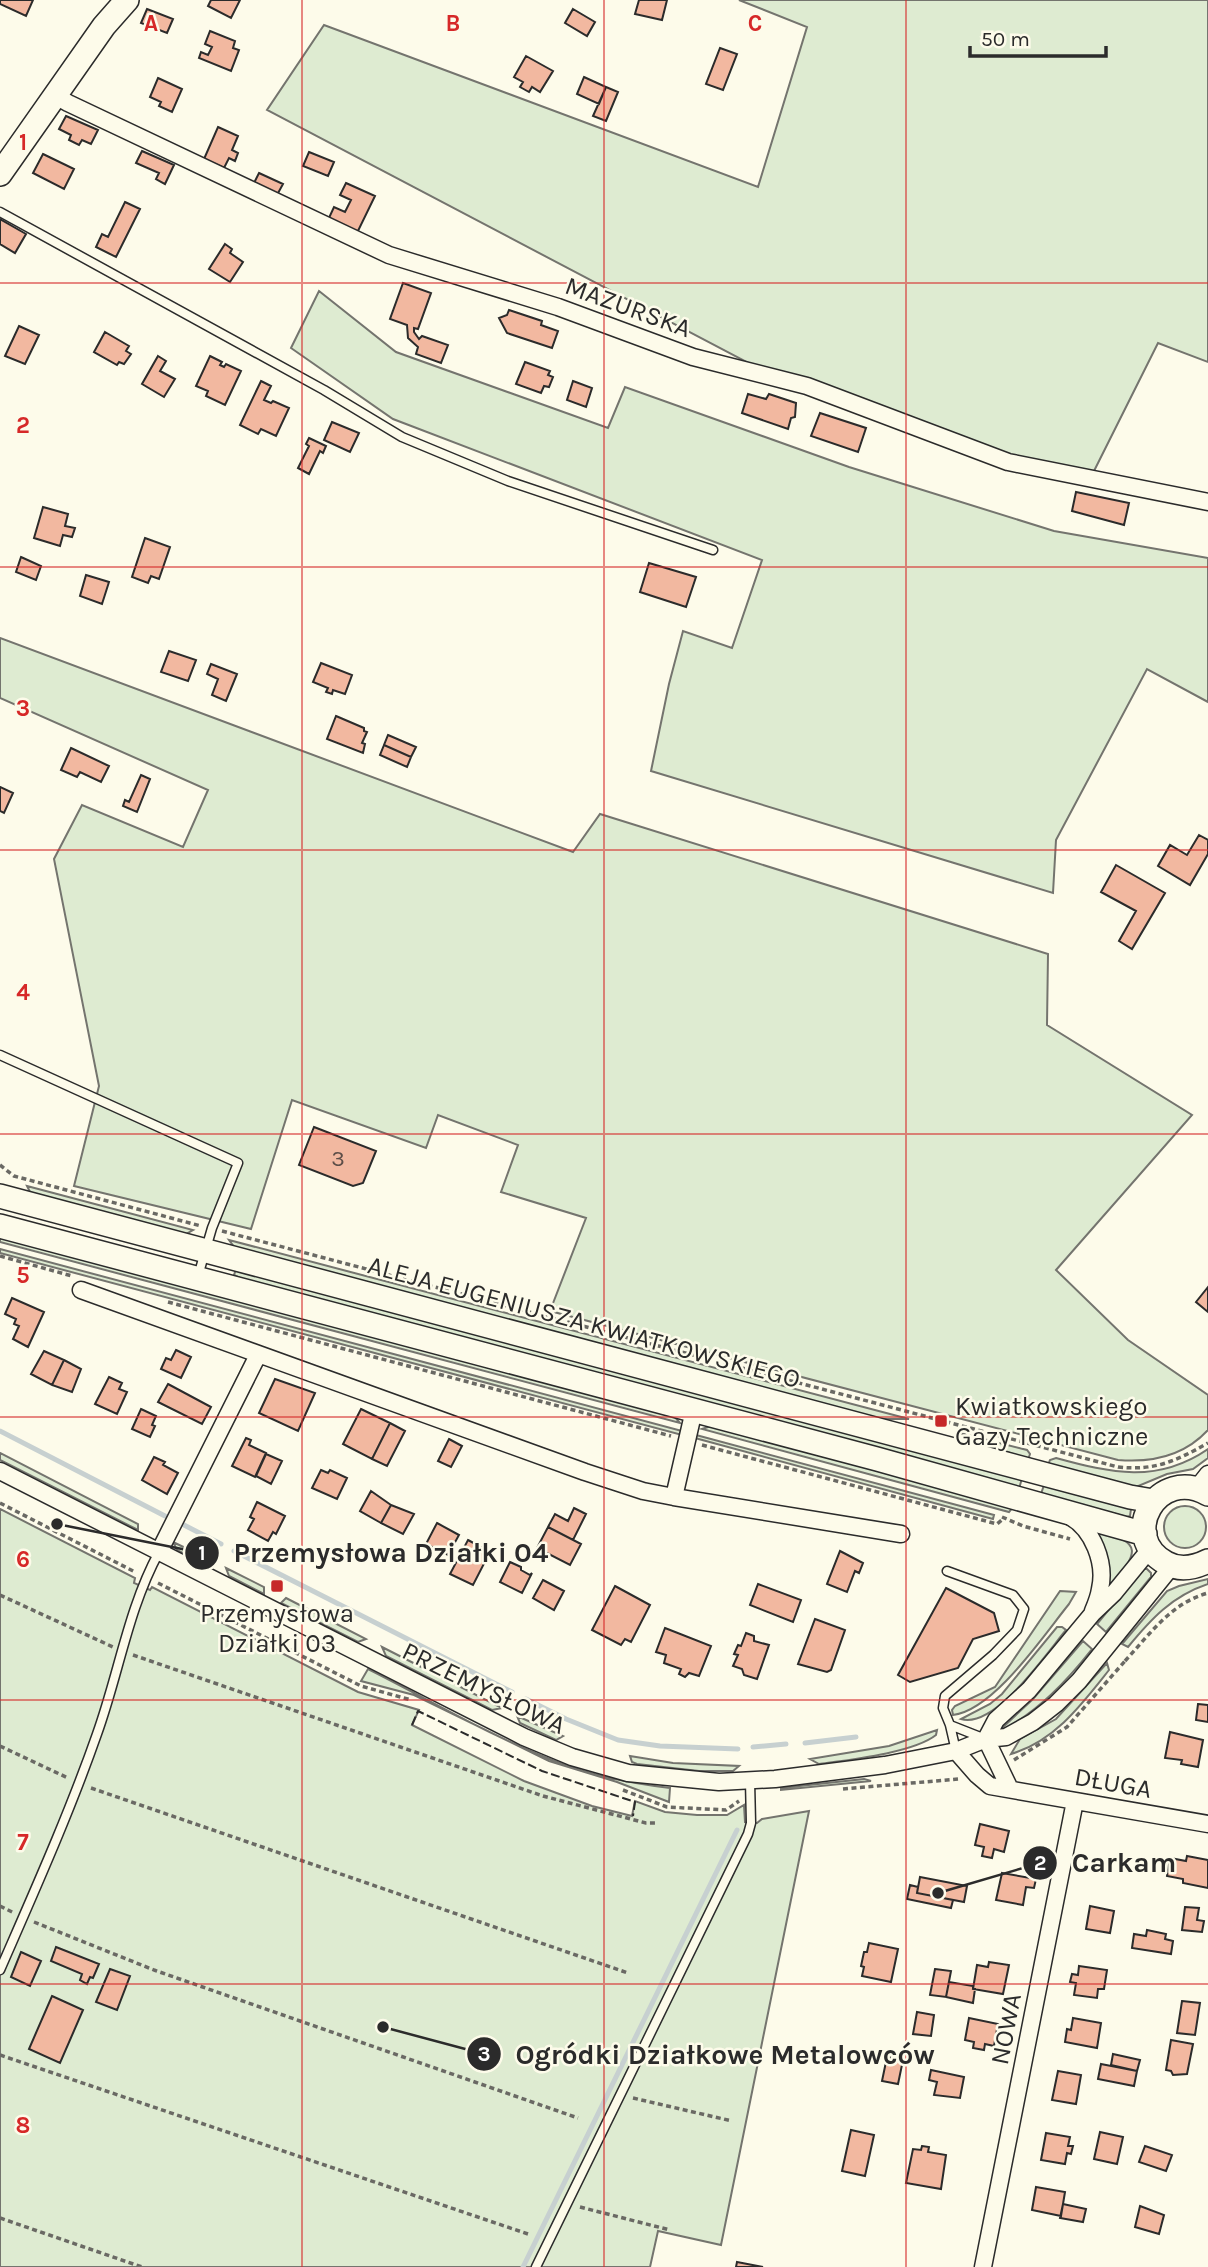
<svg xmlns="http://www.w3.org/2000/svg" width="1208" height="2267" viewBox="0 0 1208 2267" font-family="Karla,sans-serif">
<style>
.green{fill:#deebd1;stroke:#74746e;stroke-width:2}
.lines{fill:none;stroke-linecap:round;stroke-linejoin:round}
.stream{stroke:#c7d0d0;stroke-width:5}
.building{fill:#f2b8a0;stroke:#2b2b2b;stroke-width:2}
.lane-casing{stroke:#2b2b2b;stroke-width:11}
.street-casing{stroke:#2b2b2b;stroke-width:19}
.secondary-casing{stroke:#2b2b2b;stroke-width:26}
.path{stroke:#6a6964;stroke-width:3.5;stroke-dasharray:5 3.5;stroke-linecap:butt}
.lane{stroke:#fdfbea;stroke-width:8}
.street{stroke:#fdfbea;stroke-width:16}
.secondary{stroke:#fdfbea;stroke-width:23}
.fence{stroke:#2b2b2b;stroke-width:2;stroke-dasharray:9 3.5;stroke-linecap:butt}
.grid{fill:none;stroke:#d62828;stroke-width:2;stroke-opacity:0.55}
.poi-dot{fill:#c62828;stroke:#fdfbea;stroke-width:2.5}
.labels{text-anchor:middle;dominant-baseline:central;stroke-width:5;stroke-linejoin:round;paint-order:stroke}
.number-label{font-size:23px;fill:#5d4e48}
.street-label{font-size:26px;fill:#2b2b2b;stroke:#fdfbea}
.poi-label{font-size:26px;fill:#2b2b2b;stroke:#fdfbea;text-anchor:start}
.grid-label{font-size:23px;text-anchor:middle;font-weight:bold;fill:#d62828;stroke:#fdfbea;stroke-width:5;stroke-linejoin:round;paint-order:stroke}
.leader{fill:none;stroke:#2b2b2b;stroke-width:2.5}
.callout-dot{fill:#2b2b2b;stroke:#fdfbea;stroke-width:2.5}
.mark-label{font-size:21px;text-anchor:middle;font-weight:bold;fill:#fff}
.callout-label{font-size:28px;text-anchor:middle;font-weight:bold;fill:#2b2b2b;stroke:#fdfbea;stroke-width:5;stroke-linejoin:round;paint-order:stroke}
</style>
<rect width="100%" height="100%" fill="#fdfbea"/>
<!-- green -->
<path class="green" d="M739,0H1208V362L1158,343L1087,485L796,388L267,110L324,25L758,187L807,27Z
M319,291L396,352L608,428L625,387L849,467L1054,531L1208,558V702L1147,669L1056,840L1053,893L651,771L669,684L683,631L732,648L762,560L393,419L291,348Z
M0,638L573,852L600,814L1048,954L1047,1025L1192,1115L1056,1270L1128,1340L1208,1395V1430C1184,1456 1153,1463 1118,1460L550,1311L586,1218L501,1192L518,1145L438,1115L426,1148L292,1100L251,1229L74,1186L99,1086L54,859L82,805L183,847L208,790L0,698Z
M27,1186L193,1230L186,1234L31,1194Z
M0,1236L674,1416L680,1423L0,1242Z
M229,1240L909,1419H879L235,1248Z
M0,1249L682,1431V1435L0,1253Z
M236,1269L1022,1478L1019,1489L245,1281L234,1275Z
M711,1426L1013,1507L1009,1512L702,1429Z
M960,1433L1027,1450L1030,1454L1028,1460Z
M696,1435L994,1515L993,1519L695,1438Z
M1208,1449V1458L1193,1469L1167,1474L1136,1487L1048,1465L1050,1460L1056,1458C1111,1473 1157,1484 1208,1449Z
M0,1453L138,1524V1530L0,1460Z
M1044,1485L1129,1507L1131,1509L1130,1516L1127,1517L1041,1494Z
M1164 1527a21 21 0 1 1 42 0a21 21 0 1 1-42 0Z
M0,1509L135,1578L134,1583L150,1590L152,1587L358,1692L419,1710L412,1725L524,1781L592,1806L632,1816L635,1801L665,1812L697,1815H727L744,1805L745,1822L757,1823L762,1819L809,1811L721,2245L658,2231L650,2267H0Z
M1096,1531C1145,1542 1138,1553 1110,1587Z
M173,1542L213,1561L203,1564L177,1550Z
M226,1568L264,1587V1594L229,1576Z
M1142,1569H1147L1151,1573V1577L1106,1632L1097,1624Z
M1208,1579V1584C1172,1596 1151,1619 1128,1647L1122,1644L1167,1591L1179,1586Z
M1060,1591L1076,1592L1069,1604C1043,1636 994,1710 953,1715L952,1710L955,1706L995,1687Z
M286,1598L366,1639L358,1642L281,1603Z
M1057,1627H1062L1066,1630C1046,1654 995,1729 961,1719L990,1704L1002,1694Z
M1083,1641L1092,1649C1066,1682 1039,1710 1003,1730H1000L1033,1699Z
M382,1647L502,1708L492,1710L386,1656Z
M1107,1663L1109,1670C1082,1704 1055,1741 1011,1754L1020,1739L1056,1719Z
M368,1669C434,1702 500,1742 571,1767C603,1778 637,1784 670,1788L669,1802L617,1782L549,1761L414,1695L361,1681Z
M517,1716L563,1736L556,1740L520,1723Z
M937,1730L936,1735C913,1753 848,1760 819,1764L810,1759L889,1746Z
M630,1756L673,1763L739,1766L733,1771H699L637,1764L632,1762Z
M864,1779L871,1781L781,1790V1788Z"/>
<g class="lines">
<!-- stream -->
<path class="stream" d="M0,1431L165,1516
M184,1525L221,1544
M234,1551L512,1692
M526,1699L566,1719L618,1740L660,1746L738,1749
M805,1743L856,1737
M753,1747L786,1744
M523,2267L737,1830"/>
</g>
<!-- building -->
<path class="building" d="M0,0H33L26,16L0,4Z
M211,0H240L231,18L208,6Z
M639,0H667L662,20L635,14Z
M147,9L173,19L167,33L141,23Z
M573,9L595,22L587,36L565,23Z
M210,31L235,41L233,48L239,50L231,71L199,58L201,52L208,55L212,47L205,44Z
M720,48L737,54L723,90L706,84Z
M526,56L553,71L540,92L532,87L529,92L520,87L523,82L514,77Z
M584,77L606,87L599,104L577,94Z
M158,78L182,89L172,112L159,106L161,102L150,97Z
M606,87L618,92L606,121L593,116Z
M66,116L98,130L91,144L82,140L79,145L69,140L71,135L59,129Z
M218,127L238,136L232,150L238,153L235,161L229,158L224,168L204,159Z
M142,151L174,165L165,184L156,179L159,173L136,163Z
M309,152L334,162L328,176L303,166Z
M43,154L74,169L64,189L33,173Z
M259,173L283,184L277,195L253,185Z
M346,183L375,196L357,233L328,220L334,207L345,212L351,200L340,195Z
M125,202L140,209L116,257L96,247L102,234L108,237Z
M0,219L26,234L15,253L0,244Z
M225,244L232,249L230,253L243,262L230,282L209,269Z
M403,283L431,293L418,329L414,328V332L419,339L422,336L448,345L441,363L416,354L418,347L408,338L407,325L390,319Z
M509,310L542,321L541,325L558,331L552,348L507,333L499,318L507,315Z
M19,326L39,335L25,364L5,356Z
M105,332L129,346L126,351L131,354L124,364L119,362L117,365L94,352Z
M158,356L166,361L160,371L175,379L164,397L142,384Z
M210,356L222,362L220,365L224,367L226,364L241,371L225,405L206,396L208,391L196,386Z
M525,362L550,371L548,375L553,377L549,387L544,386L541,393L516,384Z
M261,381L271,386L264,400L271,403L273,401L289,408L276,436L261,429L258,434L240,425Z
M573,381L592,388L586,407L567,400Z
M748,394L766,399L769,394L796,403L795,417L791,418L788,429L742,413Z
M820,413L866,428L858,452L811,436Z
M332,422L359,433L350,452L324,440Z
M309,438L326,446L323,453L320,451L309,474L298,468L309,446L306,444Z
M1076,492L1129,503L1124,525L1072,511Z
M43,507L68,514L65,526L75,528L72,537L63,535L60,546L34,538Z
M145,538L170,547L159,579L151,576L148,583L132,577Z
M21,557L41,566L36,580L16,572Z
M649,563L696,577L686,607L640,592Z
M86,575L109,582L102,604L80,596Z
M169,651L196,660L188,681L161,672Z
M321,663L352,675L345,694L333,690L332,694L326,692L328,688L313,682Z
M211,664L237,674L226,701L212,695L218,679L207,674Z
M336,716L364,728V731L367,732L362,743L365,744L363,753L327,739Z
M388,735L416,747L411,757L384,745Z
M384,745L411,757L407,767L380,755Z
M71,748L109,766L101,782L80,772L77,777L61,770Z
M141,775L150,779L137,812L123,806L125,800L129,802Z
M0,787L13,793L4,813L0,811Z
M1199,835L1208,840V854L1190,885L1158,866L1170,845L1187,855Z
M1116,865L1165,893L1132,949L1119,941L1136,911L1101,892Z
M314,1127L376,1151L363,1183L353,1186L299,1165Z
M1208,1287V1312L1196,1302Z
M12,1298L44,1312L28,1347L13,1339L19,1326L14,1324L16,1319L5,1314Z
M176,1350L191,1357L181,1378L161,1369L166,1358L171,1360Z
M44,1351L64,1360L52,1385L31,1374Z
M64,1360L81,1369L72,1392L52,1385Z
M109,1377L122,1383L119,1389L127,1392L117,1414L95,1404Z
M275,1379L315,1393L298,1431L259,1413Z
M168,1384L211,1407L202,1424L158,1402Z
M141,1409L156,1416L152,1425L155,1426L150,1437L132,1429Z
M361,1409L390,1423L372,1459L343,1444Z
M390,1423L405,1431L387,1466L372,1459Z
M246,1438L251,1440L249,1445L266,1453L255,1477L232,1466Z
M449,1439L462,1446L451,1467L438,1461Z
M266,1454L282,1461L271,1484L256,1476Z
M154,1457L165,1462L163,1465L178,1473L167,1494L142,1480Z
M321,1470L328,1473L330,1470L347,1478L337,1499L312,1488Z
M371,1491L391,1505L381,1523L360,1511Z
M257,1502L285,1516L276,1534L273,1532L268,1541L248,1530L254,1519L250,1517Z
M391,1505L414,1514L403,1534L381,1523Z
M574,1508L586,1514L573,1540L548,1527L555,1514L568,1521Z
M437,1523L459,1535L448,1555L426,1544Z
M548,1527L581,1544L570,1565L537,1548Z
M468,1540L490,1552L473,1585L450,1574Z
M840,1551L863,1563L859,1573L855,1571L847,1592L827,1584Z
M510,1562L521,1567V1570L530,1575L532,1573L522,1593L500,1582Z
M543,1580L564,1591L554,1610L533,1598Z
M758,1584L801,1600L793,1622L750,1605Z
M615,1586L650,1605L631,1642L625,1639L621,1645L592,1630Z
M946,1588L994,1613L999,1631L973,1639L958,1668L910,1682L898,1675Z
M815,1619L845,1630L831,1670L827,1672L798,1664Z
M665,1628L711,1646L699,1676L689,1673L685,1677L679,1674L681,1669L664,1663L666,1655L656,1652Z
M746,1633L754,1636V1641L769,1645L757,1679L744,1675L742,1669L733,1666L738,1655L734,1654L738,1645L741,1646Z
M1198,1704L1208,1705V1722L1196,1720Z
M1170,1732L1203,1740L1198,1767L1181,1764L1182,1760L1165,1758Z
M980,1824L1009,1831L1004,1852L994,1849L992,1858L982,1856L984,1847L975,1845Z
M1187,1856L1208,1860V1888L1183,1883V1879L1167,1876L1170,1858L1186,1861Z
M1002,1873L1036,1879L1034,1888L1026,1887L1023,1905L996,1900Z
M920,1877L967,1886L964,1902L917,1893Z
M910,1885L918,1887L917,1893L953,1900L951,1908L907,1899Z
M1090,1906L1114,1911L1110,1933L1086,1929Z
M1185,1907L1199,1908L1197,1920L1204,1921L1202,1932L1182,1930Z
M1147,1930L1166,1934L1165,1939L1173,1941L1171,1954L1132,1948L1134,1934L1146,1936Z
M869,1943L898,1949L891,1982L862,1976L864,1967L861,1966L864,1952H867Z
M56,1947L99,1964L93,1978L90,1977L87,1984L80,1980L82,1974L51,1961Z
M21,1952L41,1961L30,1986L11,1977Z
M989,1962L1009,1965L1003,1994L973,1989L977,1965L988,1967Z
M1079,1966L1107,1970L1104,1989H1098L1097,1998L1074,1995L1076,1983L1070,1982L1072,1974L1078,1975Z
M110,1969L130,1976L117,2010L96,2002Z
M935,1969L951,1971L946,1997L930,1995Z
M949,1982L973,1986V1989H975L973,2003L946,1997Z
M52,1996L83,2010L60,2063L29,2049Z
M1182,2001L1200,2003L1195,2035L1177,2033Z
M917,2012L934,2015L931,2036L913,2034Z
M969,2018L998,2024L994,2046L985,2044L984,2050L973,2048L974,2042L965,2040Z
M1073,2018L1101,2023L1097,2048L1065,2042L1067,2029L1071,2030Z
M1171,2040L1193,2044L1187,2074L1173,2075L1171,2071L1166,2070Z
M1113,2054L1140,2060L1137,2071L1111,2065Z
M887,2057L903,2060L898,2084L882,2081Z
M1101,2064L1137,2071L1134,2086L1098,2079Z
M931,2070L964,2077L960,2098L934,2095L937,2082L929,2080Z
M1058,2071L1081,2075L1076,2104L1052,2100Z
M851,2130L874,2135L865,2176L842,2171Z
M1100,2132L1123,2137L1117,2164L1094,2159Z
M1046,2133L1070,2137L1068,2146H1073L1071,2154L1067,2153L1065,2164L1041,2160Z
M922,2146L929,2147L928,2152L946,2155L941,2189L906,2183L913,2149L921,2150Z
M1145,2146L1172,2155L1166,2171L1139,2162Z
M1036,2187L1065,2192L1061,2216L1032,2210Z
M1063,2204L1086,2209L1083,2222L1060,2218Z
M1140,2206L1164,2215L1159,2234L1135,2227Z
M737,2262L763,2267H736Z"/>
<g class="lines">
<defs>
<path id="lane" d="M0,212L324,390L402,437L508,481L713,550
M0,1055L238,1163L212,1228L198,1276
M947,1571L1013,1595L1024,1609L1017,1630L993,1655L945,1696L943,1708L950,1725L956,1751
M950,1725L983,1738
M0,1970C34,1892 69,1814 97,1734C119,1673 128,1609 159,1552
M536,2267L748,1834L751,1823L750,1781"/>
<path id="street" d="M54,95L68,103L389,255L558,307L693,357L807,386L1008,462L1208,502
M81,1290L585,1472L643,1491L674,1497L694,1410
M0,1471L524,1737L572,1757L628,1773L719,1782L775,1779L885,1765L956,1751L986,1739L1006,1737L1033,1722L1056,1704L1079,1681L1172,1566
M1197,1488L1208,1474
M674,1497L901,1534
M1069,1516C1093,1529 1106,1563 1100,1589C1099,1596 1096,1604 1093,1611
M159,1552L258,1355
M986,1739L996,1720L1029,1690L1093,1613L1114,1593L1150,1549
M986,1739L1010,1789
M956,1751L977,1775L990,1786L1208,1824
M983,2267L1075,1801"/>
<path id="secondary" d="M0,174L104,26L127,0
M0,1196L1130,1497L1153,1501
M0,1226L877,1459L1145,1534
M1208,1494C1158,1465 1117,1536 1166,1563C1180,1571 1194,1568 1208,1561"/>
</defs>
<!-- lane casing -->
<use href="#lane" class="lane-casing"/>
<!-- street casing -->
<use href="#street" class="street-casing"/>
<!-- secondary casing -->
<use href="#secondary" class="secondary-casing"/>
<!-- path -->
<path class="path" d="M0,1165L14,1176L201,1226
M222,1231L1118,1467C1155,1471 1176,1461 1208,1443
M0,1256L72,1276
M168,1302L671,1436
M702,1445L997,1524L1003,1519
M0,1503L135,1572
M1002,1517L1023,1526L1070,1539
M158,1583L361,1686L411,1700
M0,1595L113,1647
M133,1655L543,1796L646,1823H656
M1125,1661C1150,1634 1171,1603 1208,1593
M0,1746L68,1778
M1014,1760L1067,1727L1125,1661
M91,1788L628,1973
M843,1789L958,1779
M623,1790L667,1807L726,1810L739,1801
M0,1906L14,1913
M34,1922L154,1970L578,2118
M0,2055L528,2234
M633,2098L732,2121
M580,2207L670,2230
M0,2218L142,2267"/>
<!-- lane -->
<use href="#lane" class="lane"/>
<!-- street -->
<use href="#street" class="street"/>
<!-- secondary -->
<use href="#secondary" class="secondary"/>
<!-- fence -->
<path class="fence" d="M412,1725L418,1711L542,1771L635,1802L633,1816"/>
</g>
<!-- grid -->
<path class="grid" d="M302,0V2267M604,0V2267M906,0V2267M0,283H1208M0,567H1208M0,850H1208M0,1134H1208M0,1417H1208M0,1700H1208M0,1984H1208"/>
<!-- markers -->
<g class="poi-dot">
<rect x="934" y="1414" width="14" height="14" rx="3.5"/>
<rect x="270" y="1579" width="14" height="14" rx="3.5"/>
</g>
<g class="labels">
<!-- number labels -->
<g class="number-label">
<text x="338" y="1158">3</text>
</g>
<!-- street labels -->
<g class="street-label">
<text transform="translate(628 307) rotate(20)">MAZURSKA</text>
<text transform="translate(584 1322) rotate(15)">ALEJA EUGENIUSZA KWIATKOWSKIEGO</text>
<text transform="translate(484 1688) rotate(26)">PRZEMYSŁOWA</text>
<text transform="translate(1113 1783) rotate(10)">DŁUGA</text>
<text transform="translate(1006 2029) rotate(-79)">NOWA</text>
</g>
<!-- poi labels -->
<g class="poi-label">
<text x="955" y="1406">Kwiatkowskiego<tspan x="955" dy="30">Gazy Techniczne</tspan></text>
<text x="277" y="1613" text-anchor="middle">Przemysłowa<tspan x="277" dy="30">Działki 03</tspan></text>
</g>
</g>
<g class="grid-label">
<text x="151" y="31">A</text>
<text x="453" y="31">B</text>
<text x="755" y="31">C</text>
<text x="23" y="150">1</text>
<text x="23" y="433">2</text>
<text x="23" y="716">3</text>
<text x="23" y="1000">4</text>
<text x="23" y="1283">5</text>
<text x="23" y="1567">6</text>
<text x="23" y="1850">7</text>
<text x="23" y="2133">8</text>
</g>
<!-- callouts -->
<path class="leader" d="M57 1524L202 1553M938 1893L1040 1863M383 2027L484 2054"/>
<g class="callout-dot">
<circle cx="57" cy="1524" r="7"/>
<circle cx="938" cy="1893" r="7"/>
<circle cx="383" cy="2027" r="7"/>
<circle cx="202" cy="1553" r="18"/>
<circle cx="1040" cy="1863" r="18"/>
<circle cx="484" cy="2054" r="18"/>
</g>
<g class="mark-label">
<text x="202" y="1560">1</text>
<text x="1040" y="1870">2</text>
<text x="484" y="2061">3</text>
</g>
<g class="callout-label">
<text x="391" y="1562">Przemysłowa Działki 04</text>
<text x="1124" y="1872">Carkam</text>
<text x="725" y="2064">Ogródki Działkowe Metalowców</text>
</g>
<!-- scale -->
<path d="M970 46v10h136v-10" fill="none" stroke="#2b2b2b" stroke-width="3.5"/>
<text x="981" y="46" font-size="21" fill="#2b2b2b" stroke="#fdfbea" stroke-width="5" paint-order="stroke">50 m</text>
</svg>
